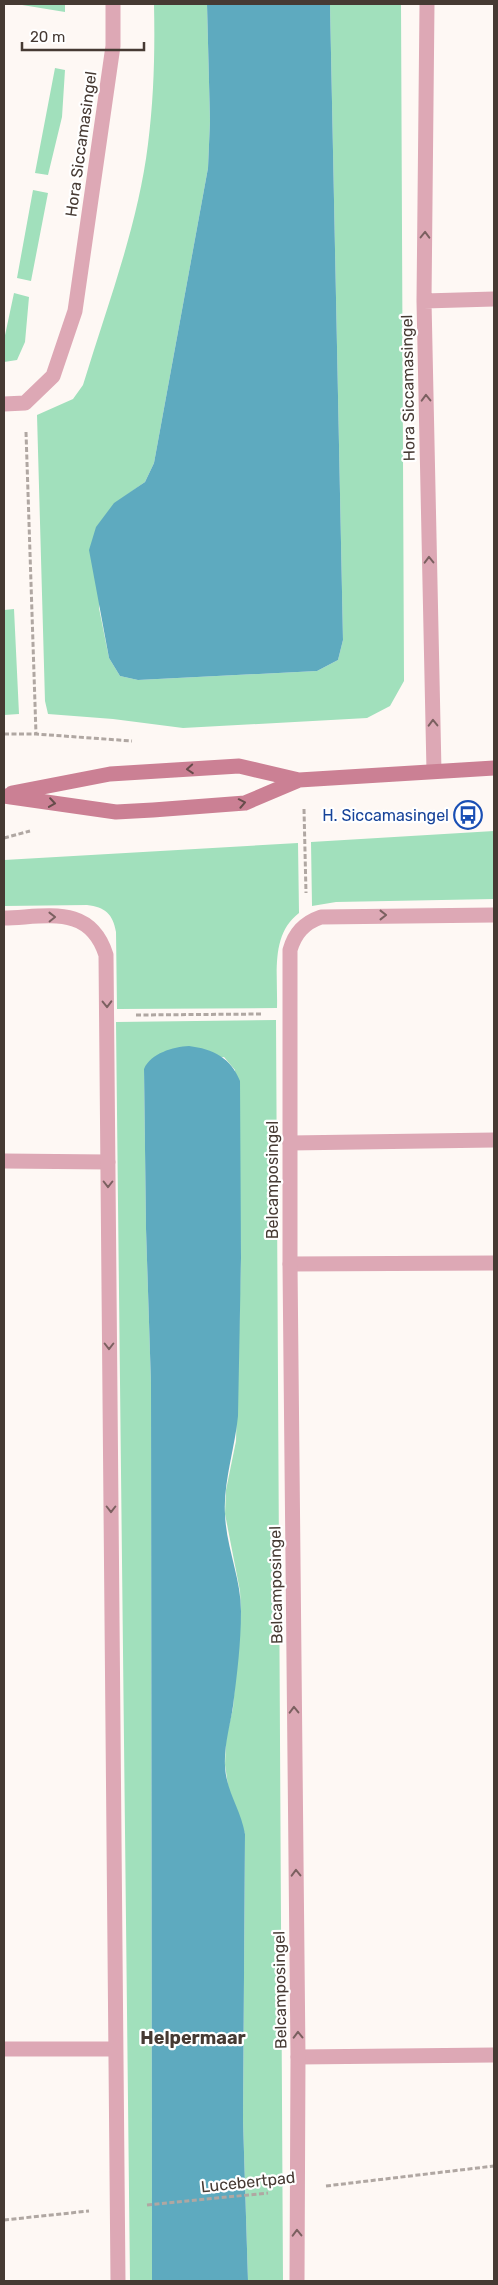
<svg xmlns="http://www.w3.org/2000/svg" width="498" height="2285" viewBox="0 0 498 2285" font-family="Rubik,sans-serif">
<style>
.green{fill:#a1e0bc}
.water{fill:#5eaabf}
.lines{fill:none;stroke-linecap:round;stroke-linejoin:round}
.path{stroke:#b0a7a2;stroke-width:3;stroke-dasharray:5 2.5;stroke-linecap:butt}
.lane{stroke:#dda8b5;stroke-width:15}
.street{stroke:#dda8b5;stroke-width:15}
.secondary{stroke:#cb8094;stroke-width:15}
.oneway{stroke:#7b6060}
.oneway2{stroke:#674c4b}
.labels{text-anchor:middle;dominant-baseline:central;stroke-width:4.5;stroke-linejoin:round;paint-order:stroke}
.street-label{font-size:16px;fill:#463a33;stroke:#fff}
.transit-label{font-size:16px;fill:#164399;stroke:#fff;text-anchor:end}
.neighbourhood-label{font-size:18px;font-weight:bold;fill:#463a33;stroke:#fff}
</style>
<rect width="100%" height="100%" fill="#fef8f4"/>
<!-- green -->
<path class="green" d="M16,4H65V12Z
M154,4H207L210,121L208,168L154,463L145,482L114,504L99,608L109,658L120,676L138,680L317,671L338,660L343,640L330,4H401L404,681L390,706L367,718L183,728L113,719L48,714L45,701L37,415L73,399L83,385C107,306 138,226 148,144C154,97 155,51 154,4Z
M55,68L65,70L62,117L48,175L35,173Z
M33,190L48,193L31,281L17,278Z
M14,293L29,297L25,342L17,360L4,362V340Z
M14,609L19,714L4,715V610Z
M494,831V899L336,902L312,906L311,842Z
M298,843L299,913C270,935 278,975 277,1008L117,1009L116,932C113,914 105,907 87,905L4,906V860Z
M276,1020L283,2281H248L243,2120L245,1834L229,1792L225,1765L226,1738L233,1708L241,1611L240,1591L225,1514L226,1490L236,1441L241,1257L235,1070L224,1057L144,1069L146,1229L151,1384L152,2281H130L116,1022Z"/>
<!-- water -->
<path class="water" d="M207,4H330L343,640L338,660L317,671L138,680L120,676L109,658L89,550L96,527L114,503L145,482L154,463L208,168L210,121Z
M189,1046C213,1049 231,1058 240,1081L241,1258L238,1416C235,1448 223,1483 225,1514C226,1547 241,1578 241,1611C241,1643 237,1675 233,1706C230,1726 224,1745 225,1766C226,1791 241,1810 245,1834L243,2120L248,2281H152L151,1384L146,1229L144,1069C151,1053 173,1047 189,1046Z"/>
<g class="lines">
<!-- path -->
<path class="path" d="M26,432L36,734
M4,734H36L132,741
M304,809L306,893
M4,838L30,831
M136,1015L262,1014
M326,2186L494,2166
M147,2205L268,2193
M4,2220L89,2211"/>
<!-- lane -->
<path class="lane" d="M290,1143L494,1140
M4,1161L108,1162
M290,1264L494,1263
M4,2049H115
M298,2057L494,2055"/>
<!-- street -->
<path class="street" d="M427,4L424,301L434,771
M424,301L494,299
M4,404L25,403L53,376L75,311L113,46V4
M4,918C47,917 90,904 106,955L118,2281
M297,2281L298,2057L290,1264V950C295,933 304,923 321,917L494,915"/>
<!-- secondary -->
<path class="secondary" d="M12,793L110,774L239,766L299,780
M4,796L116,812L153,810L245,803L299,780L494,768"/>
</g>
<!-- one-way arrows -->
<defs><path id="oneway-chevron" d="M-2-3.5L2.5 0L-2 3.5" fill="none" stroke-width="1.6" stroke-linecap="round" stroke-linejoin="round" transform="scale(1.25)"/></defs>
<g class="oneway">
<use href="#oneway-chevron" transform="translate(425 235) rotate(-89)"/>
<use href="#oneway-chevron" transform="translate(426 398) rotate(-91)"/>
<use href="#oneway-chevron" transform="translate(429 560) rotate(-91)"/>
<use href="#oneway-chevron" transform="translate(433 723) rotate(-91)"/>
<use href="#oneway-chevron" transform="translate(383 915)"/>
<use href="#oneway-chevron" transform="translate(52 917) rotate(-1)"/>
<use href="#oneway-chevron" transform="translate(107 1004) rotate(89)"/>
<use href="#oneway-chevron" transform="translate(108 1184) rotate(90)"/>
<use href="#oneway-chevron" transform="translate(109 1346) rotate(90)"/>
<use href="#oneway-chevron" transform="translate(111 1509) rotate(90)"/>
<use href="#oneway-chevron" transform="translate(294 1710) rotate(-91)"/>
<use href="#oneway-chevron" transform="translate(296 1873) rotate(-91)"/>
<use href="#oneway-chevron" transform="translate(298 2035) rotate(-91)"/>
<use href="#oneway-chevron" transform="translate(297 2233) rotate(-91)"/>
</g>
<g class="oneway2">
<use href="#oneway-chevron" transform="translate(190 769) rotate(176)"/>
<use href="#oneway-chevron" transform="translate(52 803) rotate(8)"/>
<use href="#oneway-chevron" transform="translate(242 803) rotate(-11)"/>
</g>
<!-- icons -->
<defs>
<symbol id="bus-ring" viewBox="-11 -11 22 22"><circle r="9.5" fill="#fff" stroke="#1a4fb4" stroke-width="1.5"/><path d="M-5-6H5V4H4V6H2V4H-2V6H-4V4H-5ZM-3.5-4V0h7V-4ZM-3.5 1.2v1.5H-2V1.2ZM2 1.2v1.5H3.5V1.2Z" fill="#1a4fb4"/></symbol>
</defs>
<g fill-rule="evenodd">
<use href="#bus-ring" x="452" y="799" width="32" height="32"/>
</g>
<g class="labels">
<!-- street labels -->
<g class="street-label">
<text transform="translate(81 144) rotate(-82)">Hora Siccamasingel</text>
<text transform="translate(408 388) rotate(-91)">Hora Siccamasingel</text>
<text transform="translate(272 1180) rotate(-90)">Belcamposingel</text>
<text transform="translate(276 1585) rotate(-91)">Belcamposingel</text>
<text transform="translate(280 1990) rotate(-91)">Belcamposingel</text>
<text transform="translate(248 2182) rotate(-6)">Lucebertpad</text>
</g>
<!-- transit labels -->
<g class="transit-label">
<text x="449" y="815">H. Siccamasingel</text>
</g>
<!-- neighbourhood labels -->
<g class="neighbourhood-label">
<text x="193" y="2038">Helpermaar</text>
</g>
</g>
<!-- border -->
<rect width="498" height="2285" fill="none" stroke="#463a33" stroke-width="10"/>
<!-- scale -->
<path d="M22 42v8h122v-8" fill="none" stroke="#463a33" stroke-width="2.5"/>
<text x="30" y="42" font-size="15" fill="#463a33" stroke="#ffffff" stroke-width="4" paint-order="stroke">20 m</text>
</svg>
